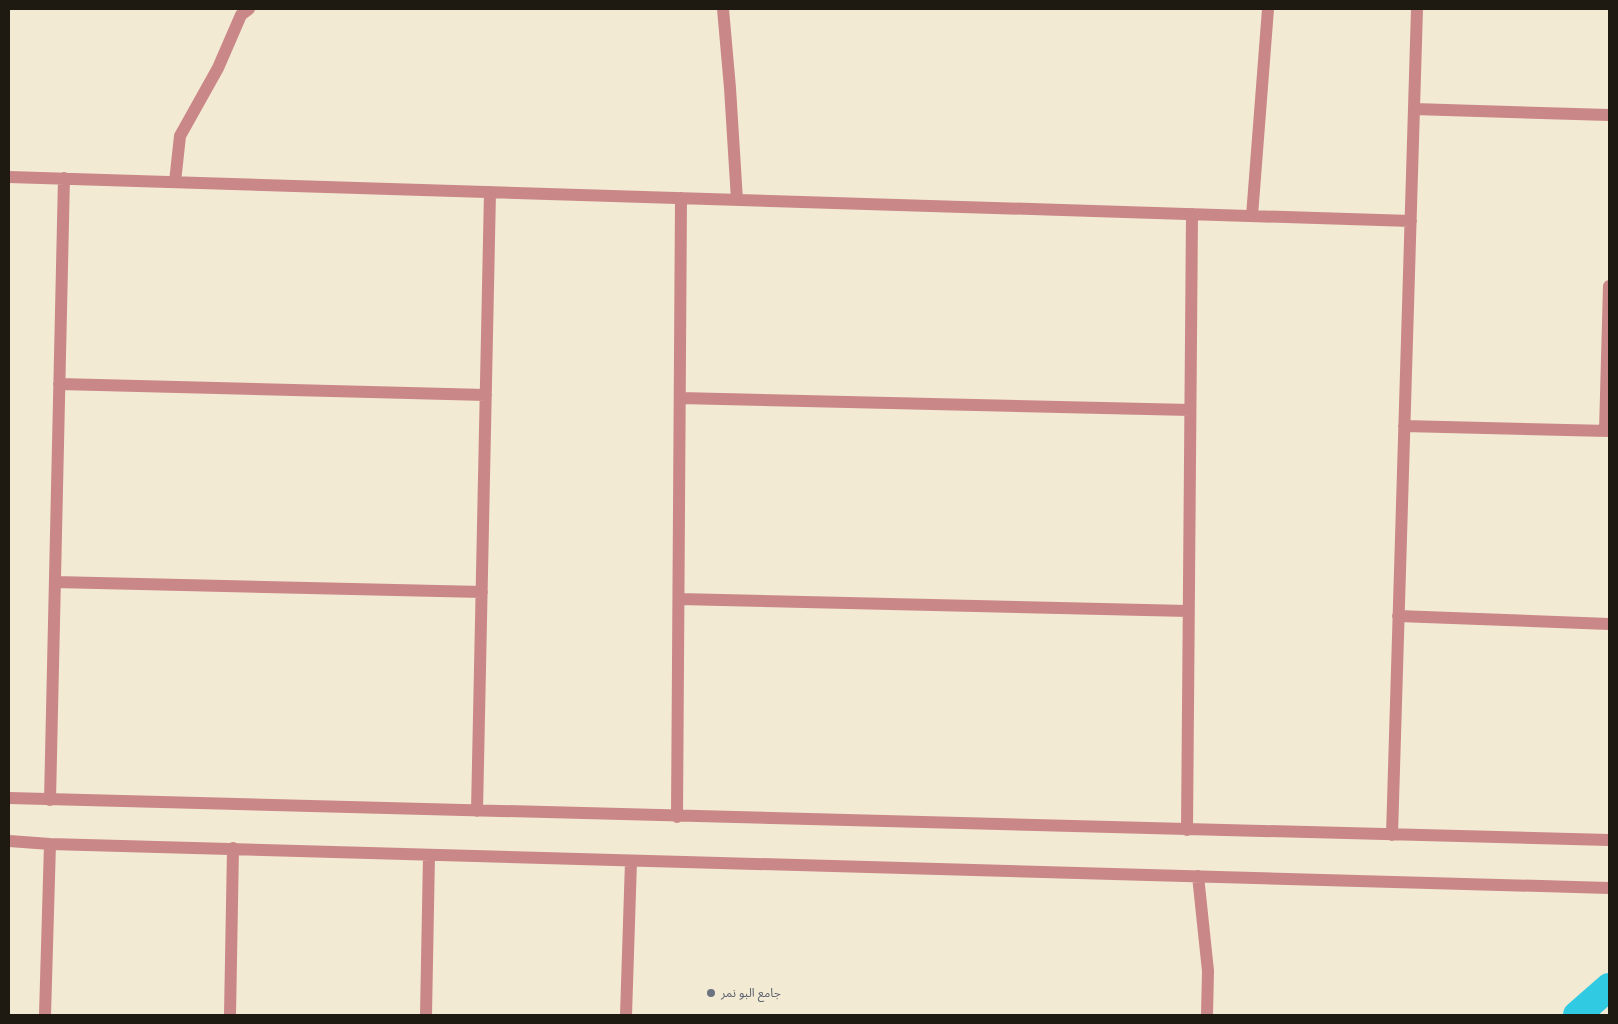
<svg xmlns="http://www.w3.org/2000/svg" width="1618" height="1024" viewBox="0 0 1618 1024" font-family="Roboto,'Noto Sans Arabic',sans-serif">
<style>
.lines{fill:none;stroke-linecap:round;stroke-linejoin:round}
.canal{stroke:#30cae3;stroke-width:28}
.minor{stroke:#ca8787;stroke-width:12}
.worship-dot{fill:#6b7280;stroke:#f3ead3;stroke-width:2}
.labels{text-anchor:middle;dominant-baseline:central;stroke-width:5;stroke-linejoin:round;paint-order:stroke}
.worship-label{font-size:12px;fill:#5b616d;stroke:#f3ead3;text-anchor:start}
</style>
<rect width="100%" height="100%" fill="#f3ead3"/>
<g class="lines">
<!-- canal -->
<path class="canal" d="M1577,1015L1609,987"/>
<!-- minor -->
<path class="minor" d="M723,9L730,88L737,200
M1414,109L1609,115
M9,177L1411,221
M175,182L180,136L218,68L241,15L249,9
M1252,216L1268,9
M59,384L486,395
M680,398L1190,410
M1404,426L1609,431
M1605,431L1609,286
M55,582L482,592
M679,599L1188,611
M1398,616L1609,624
M9,798L1609,840
M50,800L64,178
M477,811L490,192
M677,817L681,198
M1187,830L1192,214
M1392,835L1417,9
M9,841L50,844L1609,888
M1198,876L1208,971L1207,1015
M45,1015L50,844
M230,1015L233,848
M426,1015L429,855
M626,1015L631,861"/>
</g>
<!-- markers -->
<circle class="worship-dot" cx="711" cy="993" r="5"/>
<g class="labels">
<!-- worship labels -->
<g class="worship-label">
<text x="721" y="993">جامع البو نمر</text>
</g>
</g>
<!-- border -->
<rect width="1618" height="1024" fill="none" stroke="#1e1a12" stroke-width="20"/>
</svg>
